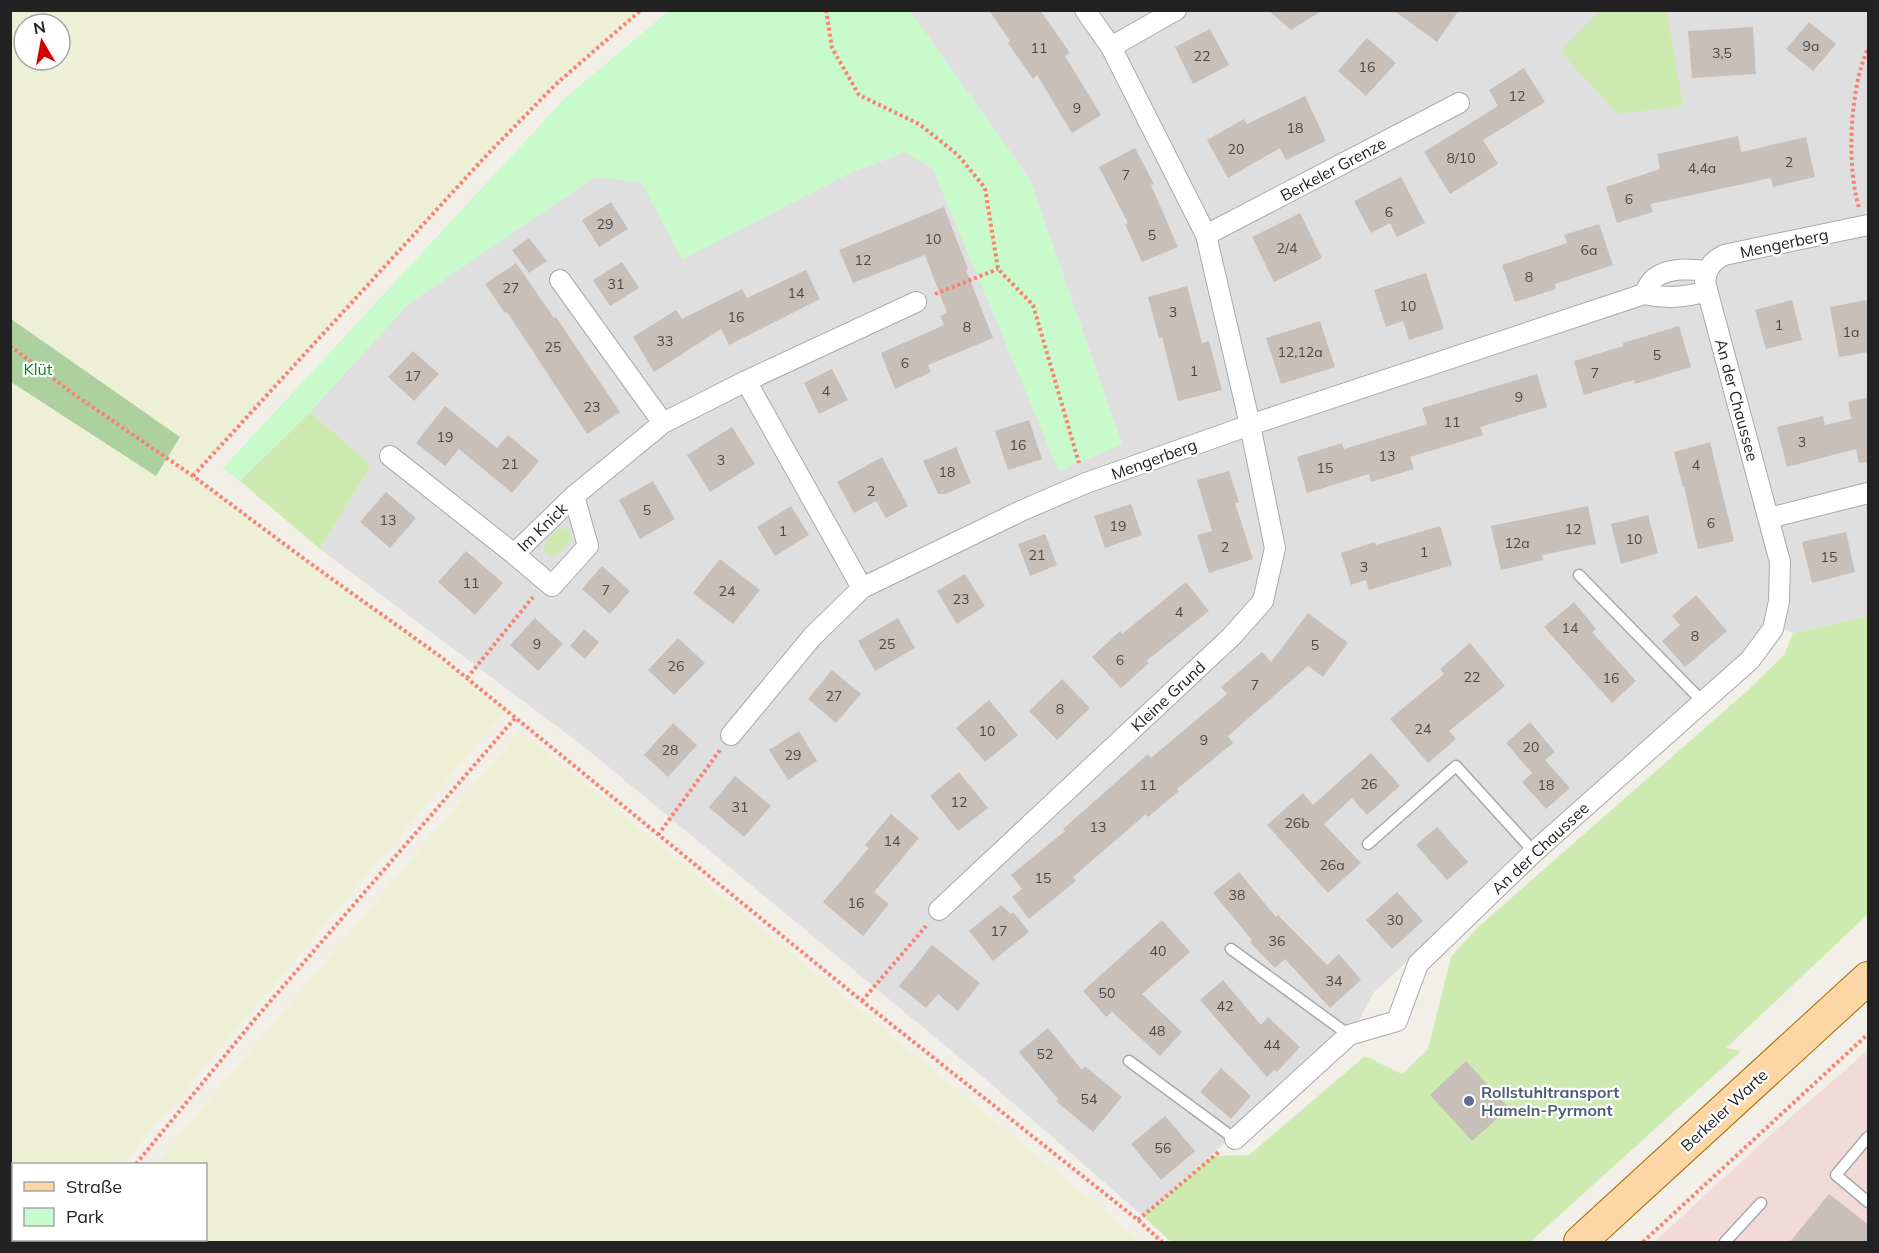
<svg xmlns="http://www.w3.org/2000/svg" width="1879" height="1253" viewBox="0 0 1879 1253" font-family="Mulish,sans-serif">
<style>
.residential{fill:#e0dfdf}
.commercial{fill:#f2dad9}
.farmland{fill:#eef0d5;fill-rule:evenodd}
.grass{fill:#cdebb0}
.forest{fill:#add19e}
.park{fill:#c8facc}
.building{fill:#c7bfb8}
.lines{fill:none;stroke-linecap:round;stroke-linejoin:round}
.lane-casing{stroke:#a9a9a9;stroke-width:13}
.street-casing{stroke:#a9a9a9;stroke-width:22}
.primary-casing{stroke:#a06b00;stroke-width:34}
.path{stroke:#fa8072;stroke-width:4;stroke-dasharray:3 3;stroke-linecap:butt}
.lane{stroke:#fff;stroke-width:10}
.street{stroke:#fff;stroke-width:20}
.primary{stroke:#fcd6a4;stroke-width:32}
.service-dot{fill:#5c6f8a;stroke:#fff;stroke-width:2}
.labels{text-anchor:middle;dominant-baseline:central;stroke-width:4.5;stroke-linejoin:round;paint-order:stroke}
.number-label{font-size:14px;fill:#4b4948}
.street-label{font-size:16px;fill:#222;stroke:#fff}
.park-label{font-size:16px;fill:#0c8416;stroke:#fff}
.service-label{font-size:16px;font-weight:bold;fill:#4e5e75;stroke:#fff;text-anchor:start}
</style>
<rect width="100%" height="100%" fill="#f2efe9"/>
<!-- residential -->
<path class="residential" d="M910,11H1868V616L1793,633L1764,622L1737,662L1374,992L1356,1026L1143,1216L989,1082L582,745L320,549L371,465L310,412L408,304L595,177L641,182L850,173L905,152L933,169L1059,470L1122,444L1030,180Z"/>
<!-- commercial -->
<path class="commercial" d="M1868,1050V1242H1654L1777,1129Z"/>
<!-- farmland -->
<path class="farmland" d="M11,11H641L555,85L484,158L193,475L307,561L441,657L506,710L123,1164H14V1240H60L58,1242H11L10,382L155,475L180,437L11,319ZM24,24H60V60H24Z
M520,730L1142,1242H89L92,1240H206V1164H155Z"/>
<!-- grass -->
<path class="grass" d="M1600,11H1667L1683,106L1618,114L1560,51Z
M310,412L371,465L320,549L240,481Z
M563,528L570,531C574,542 564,550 555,556H550L544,552C545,540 552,532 563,528Z
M1868,616V914L1726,1048L1741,1051L1530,1242H1171L1143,1216L1212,1156L1249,1155L1365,1056L1402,1074L1428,1049L1451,957L1476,929L1747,691L1784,655L1793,633Z"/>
<!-- forest -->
<path class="forest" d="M11,319L180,437L156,476L11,382Z"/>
<!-- park -->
<path class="park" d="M670,10L910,11L1030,180L1122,444L1059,471L933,169L905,152L850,173L682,260L641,182L595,177L408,304L310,412L240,481L223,468L565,98Z"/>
<!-- building -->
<path class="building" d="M989,10H1040L1070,53L1065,56L1101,115L1072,133L1037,75L1033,79L1008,43L1010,41Z
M1268,10H1323L1291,30Z
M1393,10H1459L1437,42Z
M1809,22L1836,44L1813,71L1786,49Z
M1753,27L1756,74L1692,78L1688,31Z
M1210,29L1229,65L1193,84L1175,47Z
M1367,38L1396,63L1366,96L1338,71Z
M1524,68L1545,102L1483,140L1498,164L1450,194L1424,152L1498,106L1489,90Z
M1305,96L1326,141L1286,160L1280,148L1228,178L1207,140L1244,119L1247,124Z
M1738,136L1741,152L1806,137L1815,177L1773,187L1771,178L1650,204L1653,212L1617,223L1606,187L1660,169L1657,154Z
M1135,148L1154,184L1151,185L1178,247L1142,262L1125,224L1128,223L1099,167Z
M1401,177L1425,223L1397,237L1390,223L1371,233L1354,201Z
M611,202L628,229L599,247L582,220Z
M944,207L968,269L966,270L993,338L928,365L931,372L895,389L881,353L944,325L940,316L947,313L925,255L853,283L839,250Z
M1300,213L1322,258L1274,282L1252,237Z
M1599,224L1613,265L1555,284L1556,289L1515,302L1502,265L1567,243L1564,235Z
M529,238L547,261L529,273L512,250Z
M622,262L639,288L610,306L593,280Z
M516,263L554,318L556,317L620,412L587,434L507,312L505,313L485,284Z
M806,270L820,299L729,345L721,329L654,372L633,337L676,310L682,319L742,289L747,298Z
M1426,273L1444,329L1409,340L1403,321L1386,327L1374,290Z
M1187,286L1202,343L1209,341L1222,390L1178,401L1162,337L1159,338L1148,297Z
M1792,300L1802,340L1766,349L1755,310Z
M1866,300L1869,312V352L1839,357L1830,307Z
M1320,321L1335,367L1281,384L1266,338Z
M1679,326L1691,367L1635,384L1634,380L1584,395L1574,361L1623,346V343Z
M413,351L439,374L414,401L388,377Z
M832,369L848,400L819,414L804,383Z
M1537,374L1547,407L1480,427L1483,435L1410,457L1414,469L1371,482L1369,474L1307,493L1297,457L1342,443L1344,449L1427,424L1422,408Z
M1869,397V462L1859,463L1856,449L1787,467L1777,427L1823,416L1825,425L1851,419L1848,402Z
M445,406L497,448L508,435L539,461L512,493L459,449L445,466L416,443Z
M1029,420L1042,459L1008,470L995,431Z
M732,427L755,464L710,492L687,455Z
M1710,442L1734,541L1698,549L1684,486L1683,487L1674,452Z
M956,447L971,483L945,494H938L923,461Z
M882,457L908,506L886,518L876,501L854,513L837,482Z
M1229,471L1239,502L1235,503L1253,559L1209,573L1197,535L1212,531L1197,480Z
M653,481L675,519L640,539L619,500Z
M386,492L416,518L390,548L360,522Z
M1131,504L1142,535L1105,548L1094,516Z
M791,506L809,535L775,556L757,527Z
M1588,506L1596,544L1542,555L1543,560L1501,570L1491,526Z
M1648,515L1658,553L1621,564L1611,524Z
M1440,526L1452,565L1369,590L1366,580L1351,585L1341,553L1375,542L1376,545Z
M1846,532L1855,572L1812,583L1802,542Z
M1045,534L1057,565L1030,576L1018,544Z
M466,551L503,583L475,615L438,582Z
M720,559L760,590L733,624L693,593Z
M602,566L630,591L610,614L582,589Z
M965,574L985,606L957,624L937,591Z
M1186,582L1209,611L1146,661L1149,663L1121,688L1092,657L1120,631L1122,634Z
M1696,595L1727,631L1685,667L1662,641L1680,625L1672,616Z
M1574,602L1596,629L1592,632L1636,681L1612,703L1544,627Z
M1308,613L1348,643L1323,677L1308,666L1228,736L1233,743L1177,789L1179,791L1148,817L1146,814L1073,877L1076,881L1029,919L1012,897L1022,889L1011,875L1065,831L1063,829L1148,754L1151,758L1227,694L1221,687L1262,652L1271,662Z
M535,618L563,644L538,671L510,645Z
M898,618L915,648L875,671L858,641Z
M584,629L599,642L585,659L570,646Z
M678,638L705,663L674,695L648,670Z
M1470,643L1505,686L1449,731L1456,739L1428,763L1390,719L1444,674L1440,669Z
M832,670L861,694L836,723L808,699Z
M1062,679L1090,708L1057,740L1029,711Z
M989,700L1018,735L985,762L956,728Z
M1530,722L1555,752L1545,760L1570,788L1546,809L1522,782L1532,773L1506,743Z
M673,723L697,745L668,777L644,755Z
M799,731L817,761L788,780L769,750Z
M1371,753L1400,786L1367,815L1352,798L1324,824L1361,863L1328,893L1267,825L1303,793L1313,805Z
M959,772L988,808L958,831L930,796Z
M735,776L771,806L744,837L709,807Z
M891,814L919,838L874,892L889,904L863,936L823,902L869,848L865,845Z
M1437,827L1468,862L1447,880L1416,845Z
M1239,872L1276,917L1278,915L1327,965L1339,954L1361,980L1330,1008L1285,959L1275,968L1250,942L1252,940L1213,893Z
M1397,892L1423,921L1392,949L1366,920Z
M1001,905L1011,914L1013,912L1029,932L993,961L969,931Z
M1162,920L1190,952L1142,994L1182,1032L1160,1056L1112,1012L1106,1017L1083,991Z
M932,945L980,983L958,1011L938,994L926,1008L899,986Z
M1223,980L1261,1025L1268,1017L1300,1047L1277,1072L1274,1070L1267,1077L1200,1000Z
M1048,1028L1082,1070L1085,1066L1122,1097L1093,1132L1056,1101L1058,1099L1019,1052Z
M1466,1061L1509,1108L1472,1141L1430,1095Z
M1221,1068L1251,1096L1231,1119L1200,1092Z
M1165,1116L1195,1151L1161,1180L1131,1144Z
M1829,1194L1869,1225V1242H1790Z"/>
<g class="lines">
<defs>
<path id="lane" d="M1579,575L1702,701
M1368,844L1456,766L1534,852
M1231,949L1349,1035
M1129,1061L1235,1139
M1868,1137L1836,1175L1868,1202
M1725,1242L1761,1203"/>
<path id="street" d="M1111,47L1176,10
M1206,235L1459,103
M560,280L663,423
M1644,294C1647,289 1650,281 1655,278C1669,267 1691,269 1707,271
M746,381L862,588
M390,456L514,554L574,496L663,423L746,381L916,302
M1769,518L1868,493
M514,554L552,586L588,546L574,496
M731,735L812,637L862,588L1023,510L1086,483L1250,425L1644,294C1666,299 1685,298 1707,291
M939,910L1231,637L1263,601L1275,548L1250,425L1206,235L1111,47L1085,10
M1235,1139L1349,1035L1397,1021L1418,964L1534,852L1750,660L1773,629L1779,601L1780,562L1705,282C1707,268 1711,262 1724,255L1868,225"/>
<path id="primary" d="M1580,1242L1868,978"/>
</defs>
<!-- lane casing -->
<use href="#lane" class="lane-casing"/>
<!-- street casing -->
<use href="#street" class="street-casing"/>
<!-- primary casing -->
<use href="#primary" class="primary-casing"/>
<!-- path -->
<path class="path" d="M826,10L832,48L859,95L919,124L958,155L985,188L998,269L1033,305L1079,463
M1859,207C1846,167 1850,86 1868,49
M935,294L998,269
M10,346L75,395L193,476L307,561L441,657L862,1001L1138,1220L1162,1242
M193,476L484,158L555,85L641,10
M467,678L533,597
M658,835L720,750
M862,1001L926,926
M136,1164L255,1019L516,717
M1138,1220L1220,1151
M72,1242L74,1240
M1643,1242L1868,1034"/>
<!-- lane -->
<use href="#lane" class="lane"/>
<!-- street -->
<use href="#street" class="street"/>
<!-- primary -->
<use href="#primary" class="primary"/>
</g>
<!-- markers -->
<circle class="service-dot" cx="1469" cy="1101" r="6"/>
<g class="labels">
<!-- number labels -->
<g class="number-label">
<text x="1811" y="46">9a</text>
<text x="1039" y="48">11</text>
<text x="1722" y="53">3,5</text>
<text x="1202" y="56">22</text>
<text x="1367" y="67">16</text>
<text x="1517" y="96">12</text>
<text x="1077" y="108">9</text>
<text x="1295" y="128">18</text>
<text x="1236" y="149">20</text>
<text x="1461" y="158">8/10</text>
<text x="1789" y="162">2</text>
<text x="1702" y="168">4,4a</text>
<text x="1126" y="175">7</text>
<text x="1629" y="199">6</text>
<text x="1389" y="212">6</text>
<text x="605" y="224">29</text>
<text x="1152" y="235">5</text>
<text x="933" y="239">10</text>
<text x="1287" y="248">2/4</text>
<text x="1589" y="250">6a</text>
<text x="863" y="260">12</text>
<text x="1529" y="277">8</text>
<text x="616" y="284">31</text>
<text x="511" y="288">27</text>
<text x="796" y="293">14</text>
<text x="1408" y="306">10</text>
<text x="1173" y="312">3</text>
<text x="736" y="317">16</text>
<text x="1779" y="325">1</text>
<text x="967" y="327">8</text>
<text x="1851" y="332">1a</text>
<text x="665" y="341">33</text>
<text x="553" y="347">25</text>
<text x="1300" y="352">12,12a</text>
<text x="1657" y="355">5</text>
<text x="905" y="363">6</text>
<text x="1194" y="371">1</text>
<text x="1595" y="373">7</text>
<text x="413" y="376">17</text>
<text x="826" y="391">4</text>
<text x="1519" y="397">9</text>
<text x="592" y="407">23</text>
<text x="1452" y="422">11</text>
<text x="445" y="437">19</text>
<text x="1802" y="442">3</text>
<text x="1018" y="445">16</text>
<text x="1387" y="456">13</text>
<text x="721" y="460">3</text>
<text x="510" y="464">21</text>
<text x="1696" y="465">4</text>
<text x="1325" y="468">15</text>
<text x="947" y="472">18</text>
<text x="871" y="491">2</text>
<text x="647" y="510">5</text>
<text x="388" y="520">13</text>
<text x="1711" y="523">6</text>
<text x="1118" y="526">19</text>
<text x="1573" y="529">12</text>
<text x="783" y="531">1</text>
<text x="1634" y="539">10</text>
<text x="1517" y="543">12a</text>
<text x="1225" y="547">2</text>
<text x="1424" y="552">1</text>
<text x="1037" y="555">21</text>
<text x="1829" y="557">15</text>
<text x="1364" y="567">3</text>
<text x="471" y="583">11</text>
<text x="606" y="590">7</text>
<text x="727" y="591">24</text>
<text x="961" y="599">23</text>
<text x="1179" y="612">4</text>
<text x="1570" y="628">14</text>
<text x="1695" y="636">8</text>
<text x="537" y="644">9</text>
<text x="887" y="644">25</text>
<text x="1315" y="645">5</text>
<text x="1120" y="660">6</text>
<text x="676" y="666">26</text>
<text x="1472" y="677">22</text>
<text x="1611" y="678">16</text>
<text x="1255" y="685">7</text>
<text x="834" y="696">27</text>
<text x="1060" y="709">8</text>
<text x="1423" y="729">24</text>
<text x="987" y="731">10</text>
<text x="1204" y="740">9</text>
<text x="1531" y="747">20</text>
<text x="670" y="750">28</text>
<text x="793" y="755">29</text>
<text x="1369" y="784">26</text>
<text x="1148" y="785">11</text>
<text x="1546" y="785">18</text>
<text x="959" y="802">12</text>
<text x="740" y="807">31</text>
<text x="1297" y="823">26b</text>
<text x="1098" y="827">13</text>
<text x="892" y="841">14</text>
<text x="1332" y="865">26a</text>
<text x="1043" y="878">15</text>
<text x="1237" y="895">38</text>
<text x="856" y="903">16</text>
<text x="1395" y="920">30</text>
<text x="999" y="931">17</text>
<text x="1277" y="941">36</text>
<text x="1158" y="951">40</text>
<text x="1334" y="981">34</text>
<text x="1107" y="993">50</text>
<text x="1225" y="1006">42</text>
<text x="1157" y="1031">48</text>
<text x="1272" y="1045">44</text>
<text x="1045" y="1054">52</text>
<text x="1089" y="1099">54</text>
<text x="1163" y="1148">56</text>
</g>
<!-- street labels -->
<g class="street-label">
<text transform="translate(1333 169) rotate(-28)">Berkeler Grenze</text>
<text transform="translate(1784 243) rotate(-12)">Mengerberg</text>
<text transform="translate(1737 400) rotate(75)">An der Chaussee</text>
<text transform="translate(1154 459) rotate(-20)">Mengerberg</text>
<text transform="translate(542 527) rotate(-44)">Im Knick</text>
<text transform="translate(1168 696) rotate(-43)">Kleine Grund</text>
<text transform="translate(1540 848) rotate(-43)">An der Chaussee</text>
<text transform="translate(1724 1110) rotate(-43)">Berkeler Warte</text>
</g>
<!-- park labels -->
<g class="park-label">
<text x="38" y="369">Klüt</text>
</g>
<!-- service labels -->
<g class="service-label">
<text x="1481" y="1092">Rollstuhltransport<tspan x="1481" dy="18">Hameln-Pyrmont</tspan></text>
</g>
</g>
<!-- border -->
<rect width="1879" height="1253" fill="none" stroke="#222222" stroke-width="24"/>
<!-- legend -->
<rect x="12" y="1163" width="195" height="78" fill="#ffffff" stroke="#a7a7a7" stroke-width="1.5"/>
<rect x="24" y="1182" width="30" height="9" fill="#fcd6a4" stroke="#a7a7a7" stroke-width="1.5"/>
<text x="66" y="1193" font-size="18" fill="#222222">Straße</text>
<rect x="24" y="1208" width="30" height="18" fill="#c8facc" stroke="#a7a7a7" stroke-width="1.5"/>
<text x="66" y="1223" font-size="18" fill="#222222">Park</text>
<!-- north arrow -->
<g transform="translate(42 42) rotate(350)"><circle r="28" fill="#ffffff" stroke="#a7a7a7" stroke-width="1.5"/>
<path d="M0-4.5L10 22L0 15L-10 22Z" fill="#d40000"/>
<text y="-9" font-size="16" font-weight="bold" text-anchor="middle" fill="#222222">N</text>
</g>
</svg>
